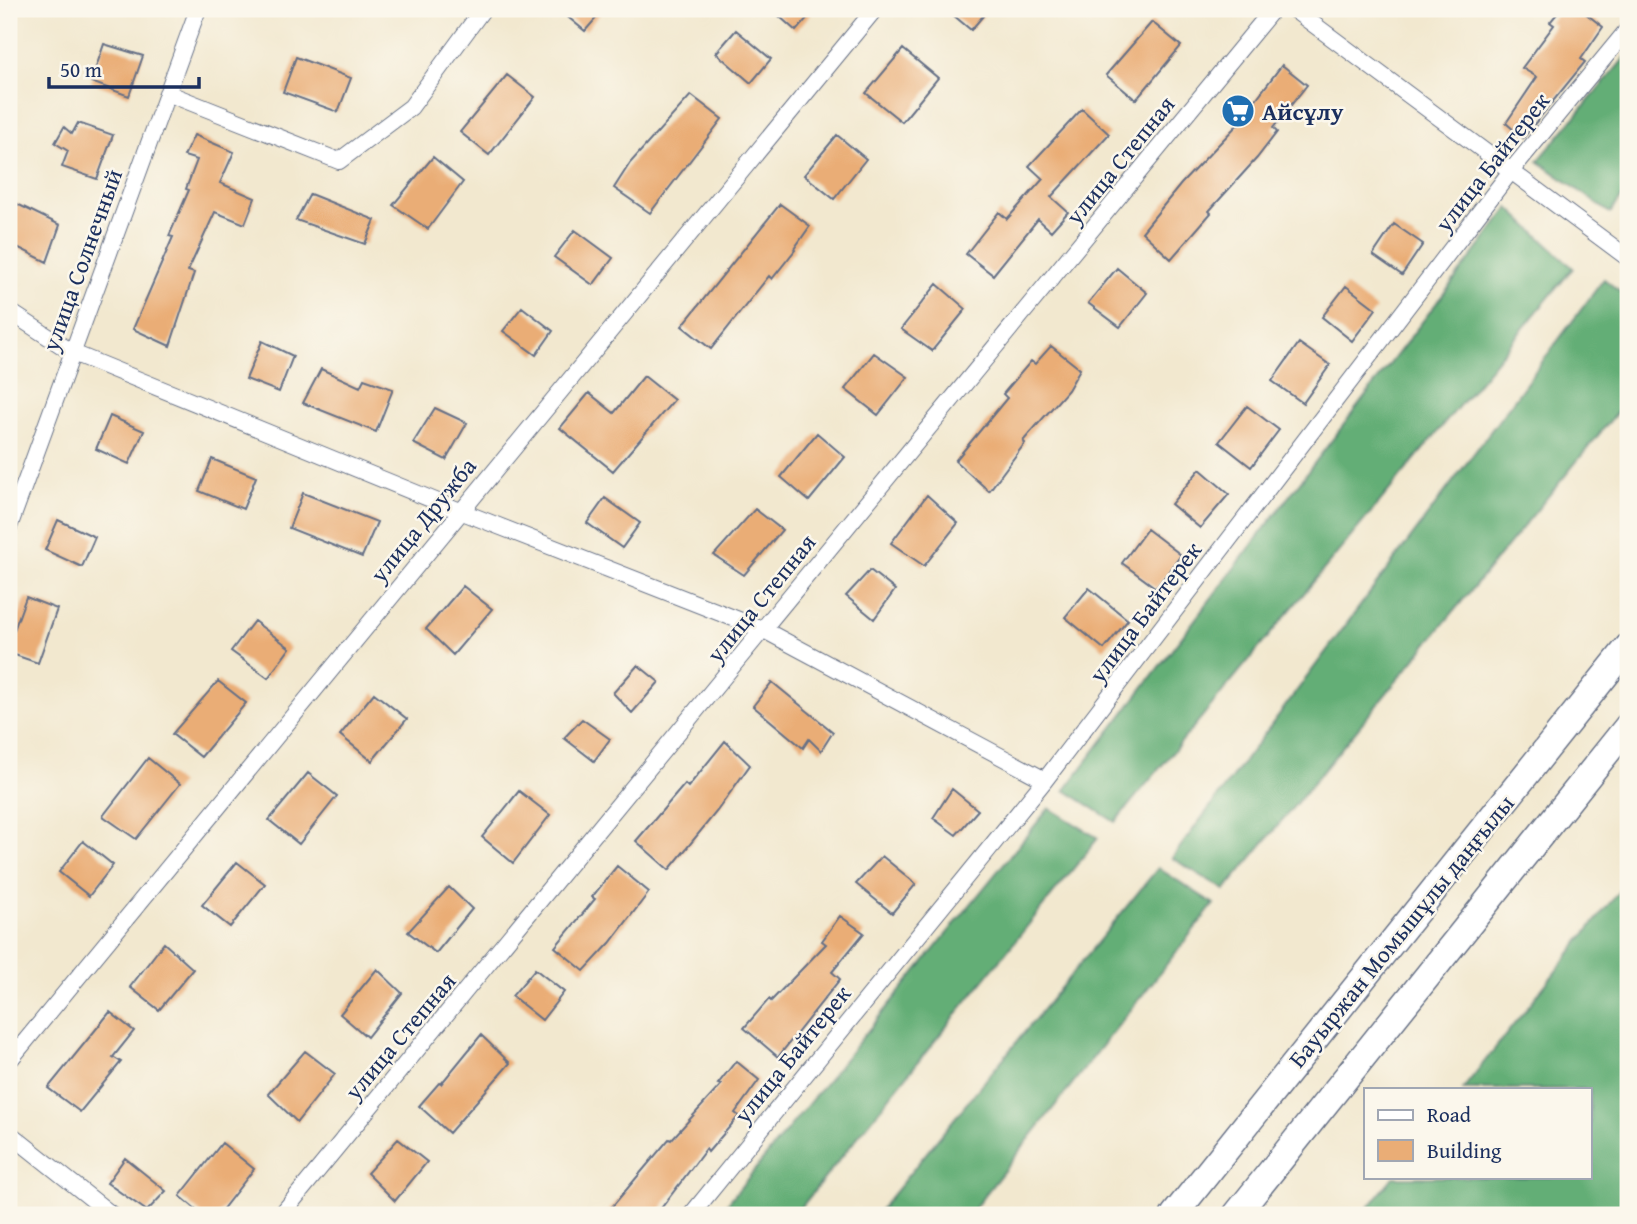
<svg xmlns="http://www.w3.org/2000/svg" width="1637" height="1224" viewBox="0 0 1637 1224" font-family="'Gentium Book Plus',serif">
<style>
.forest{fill:#64ae76;stroke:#406e6a;stroke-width:2}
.building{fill:#eaad76}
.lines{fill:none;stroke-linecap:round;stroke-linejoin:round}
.street-casing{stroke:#667086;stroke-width:18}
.primary-casing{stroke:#667086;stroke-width:29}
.street{stroke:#fff;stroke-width:16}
.primary{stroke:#fff;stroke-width:26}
.labels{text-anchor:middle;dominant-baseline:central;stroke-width:5;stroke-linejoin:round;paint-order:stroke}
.poi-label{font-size:24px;font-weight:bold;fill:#1b2f5e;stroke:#fbf7ec;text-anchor:start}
.street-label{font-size:24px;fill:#1b2f5e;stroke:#fbf7ec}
</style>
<rect width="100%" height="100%" fill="#fbf7ec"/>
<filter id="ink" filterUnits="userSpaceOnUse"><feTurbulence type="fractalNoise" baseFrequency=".0143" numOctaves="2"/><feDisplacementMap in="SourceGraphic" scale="14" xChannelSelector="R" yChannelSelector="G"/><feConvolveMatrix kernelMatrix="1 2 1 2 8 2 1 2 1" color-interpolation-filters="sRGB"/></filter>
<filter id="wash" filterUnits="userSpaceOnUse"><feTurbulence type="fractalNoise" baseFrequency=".00686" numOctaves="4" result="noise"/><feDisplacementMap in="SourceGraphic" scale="28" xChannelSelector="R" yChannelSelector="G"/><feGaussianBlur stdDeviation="1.57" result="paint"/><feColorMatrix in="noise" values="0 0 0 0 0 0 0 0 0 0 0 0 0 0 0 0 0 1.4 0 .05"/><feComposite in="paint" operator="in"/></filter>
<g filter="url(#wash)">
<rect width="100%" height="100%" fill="#f2e8cf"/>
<!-- forest -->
<path class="forest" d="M1628,54V189L1610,213L1538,161Z
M1509,208L1573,268L1115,822L1065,790Z
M1604,279L1628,298V399L1225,890L1172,858Z
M1049,808L1098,838L795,1215H718Z
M1158,868L1214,904L969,1215H876Z
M1628,880V1212L1626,1215H1363L1393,1177H1590V1089H1463Z"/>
<g id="blocks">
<!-- building -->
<path class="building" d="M558,9H604L585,31Z
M771,9H815L796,31Z
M946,9H989L971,30Z
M1561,9H1580L1603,27L1581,59L1585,62L1523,138L1506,123L1537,77L1522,68L1554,25L1550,22Z
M1152,22L1181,46L1136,100L1106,75Z
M736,30L771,59L751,83L716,53Z
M104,44L143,56L129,96L91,82Z
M903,49L938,78L902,122L866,93Z
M296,57L351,78L338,112L283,92Z
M1282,65L1307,85L1273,128L1277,132L1257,158L1209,211L1211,213L1171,259L1142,232L1181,184L1238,124L1225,113L1239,97L1250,107Z
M507,75L535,97L489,155L460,132Z
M691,95L722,119L650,213L614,188L630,163Z
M1082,109L1109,134L1051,197L1068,212L1051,231L1038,219L993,275L966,254L999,212L1007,219L1043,179L1029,166Z
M78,123L113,135L97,179L62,167L68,151L55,143L64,127L72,134Z
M194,135L234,152L220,183L255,198L245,224L215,212L188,271L194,273L170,346L133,329L173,237L169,236L189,190L186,189L197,160L184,156Z
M837,135L866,159L834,199L804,175Z
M433,157L463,182L428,229L393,205Z
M310,194L375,220L365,244L296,220Z
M9,200L60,225L47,262L9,243Z
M780,204L810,226L794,249L795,250L772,279L769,276L711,349L682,326Z
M1394,224L1423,244L1402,275L1373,255Z
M575,230L613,258L593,285L554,257Z
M1117,268L1147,293L1120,327L1088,303Z
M937,284L966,309L932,351L901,329Z
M1346,286L1376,309L1352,341L1322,317Z
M522,307L553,331L536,355L503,331Z
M262,341L293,356L279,392L246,379Z
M1299,343L1330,365L1303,403L1272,381Z
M1051,346L1080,369L1068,390L1023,441L1025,443L989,491L955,461L1007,398L1003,394L1031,361L1035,364Z
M874,353L908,377L878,415L845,389Z
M321,369L360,387L364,379L393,389L376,432L303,403Z
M644,376L674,400L613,471L560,428L589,393L614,413Z
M1247,406L1279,430L1251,467L1219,442Z
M435,408L467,423L446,460L413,443Z
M110,416L144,431L129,464L96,449Z
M817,433L845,457L809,501L781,477Z
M212,459L256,477L243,509L199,491Z
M1200,469L1229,494L1200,528L1171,504Z
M303,493L377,522L362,557L289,528Z
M927,495L958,523L924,566L891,543Z
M605,498L640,523L622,548L587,523Z
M755,509L782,530L744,575L714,555Z
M58,520L95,537L82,567L45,550Z
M1147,529L1181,555L1156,588L1122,563Z
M870,570L895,590L874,619L846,596Z
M463,586L492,609L453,655L426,629Z
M1089,588L1128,620L1104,649L1065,617Z
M26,597L57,609L38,663L9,653V644Z
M254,621L290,648L268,678L231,651Z
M638,665L659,682L632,713L613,693Z
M218,681L246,703L201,757L172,734Z
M772,682L833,732L821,751L809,739L803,748L753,706Z
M374,693L407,719L372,761L340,735Z
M582,719L610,739L594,761L564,738Z
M725,741L750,765L717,811L669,870L636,841L685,784L688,787Z
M148,758L180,784L136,839L103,816Z
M308,773L337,796L299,844L269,820Z
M952,789L978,810L956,835L933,818Z
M519,791L550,815L513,863L482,837Z
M83,841L113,865L89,896L59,872Z
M882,856L916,884L892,913L856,884Z
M237,862L265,884L230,927L202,905Z
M617,866L649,892L610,943L584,971L555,947L595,899L592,897Z
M449,887L472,909L436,953L408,932Z
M840,916L864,933L832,972L840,979L778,1057L744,1028L769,999L771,1001L826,944L822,941Z
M164,943L193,969L159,1010L130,987Z
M377,969L402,993L367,1037L340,1014Z
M535,969L564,992L542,1020L512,996Z
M110,1012L134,1031L113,1057L121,1062L80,1112L48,1088Z
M481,1035L510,1063L449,1133L419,1106L439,1083L441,1084Z
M305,1051L335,1074L297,1122L268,1094Z
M736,1061L759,1080L735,1113L739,1116L708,1152L706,1149L656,1215H605L669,1139L671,1140L721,1085L718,1084Z
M398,1139L427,1162L395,1201L367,1173Z
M222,1143L254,1169L218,1215H203L180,1196Z
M125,1158L166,1191L147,1211L107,1183Z"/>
</g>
</g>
<g filter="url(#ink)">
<use href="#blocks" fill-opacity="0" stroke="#667086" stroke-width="2"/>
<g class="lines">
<defs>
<path id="street" d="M1293,9L1628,258
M167,93L339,161L411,107L483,9
M9,311L73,353L460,511L764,630L1045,780
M9,527L198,9
M9,1061L875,9
M9,1133L112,1215
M281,1215L1273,9
M691,1215L1045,780L1511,171L1628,29"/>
<path id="primary" d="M1174,1215L1628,647
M1236,1215L1628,726"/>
</defs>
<!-- street casing -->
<use href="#street" class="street-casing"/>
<!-- primary casing -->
<use href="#primary" class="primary-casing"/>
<!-- street -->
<use href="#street" class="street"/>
<!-- primary -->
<use href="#primary" class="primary"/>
</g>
</g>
<!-- icons -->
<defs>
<symbol id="supermarket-disc" viewBox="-11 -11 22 22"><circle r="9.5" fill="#1f6fb2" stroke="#fbf7ec"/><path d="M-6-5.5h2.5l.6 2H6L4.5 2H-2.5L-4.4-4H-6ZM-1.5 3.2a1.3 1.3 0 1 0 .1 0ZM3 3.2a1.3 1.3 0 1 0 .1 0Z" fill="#fff"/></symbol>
</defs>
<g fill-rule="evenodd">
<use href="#supermarket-disc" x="1219" y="92" width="38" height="38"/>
</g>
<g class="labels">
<!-- poi labels -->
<g class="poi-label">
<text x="1262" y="111">Айсұлу</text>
</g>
<!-- street labels -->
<g class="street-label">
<text transform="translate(1120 160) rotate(-51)">улица Степная</text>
<text transform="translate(1492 162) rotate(-52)">улица Байтерек</text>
<text transform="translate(82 260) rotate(-70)">улица Солнечный</text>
<text transform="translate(423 520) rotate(-51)">улица Дружба</text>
<text transform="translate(761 598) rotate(-51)">улица Степная</text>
<text transform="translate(1145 612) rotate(-53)">улица Байтерек</text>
<text transform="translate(1401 931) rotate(-51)">Бауыржан Момышұлы даңғылы</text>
<text transform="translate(400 1036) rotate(-50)">улица Степная</text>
<text transform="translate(792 1054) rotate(-51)">улица Байтерек</text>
</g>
</g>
<!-- margin -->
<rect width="1637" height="1224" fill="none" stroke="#fbf7ec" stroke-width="35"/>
<!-- legend -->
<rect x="1364" y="1088" width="228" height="91" fill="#fbf7ec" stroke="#a1a7b3" stroke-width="2"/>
<rect x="1378" y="1110" width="35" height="10" fill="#ffffff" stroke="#a1a7b3" stroke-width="2"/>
<text x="1427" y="1122" font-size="21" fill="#1b2f5e">Road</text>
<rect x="1378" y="1140" width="35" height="21" fill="#eaad76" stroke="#a1a7b3" stroke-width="2"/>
<text x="1427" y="1158" font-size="21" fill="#1b2f5e">Building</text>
<!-- scale -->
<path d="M49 77v10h150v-10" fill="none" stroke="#1b2f5e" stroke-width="3.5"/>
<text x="60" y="77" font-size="21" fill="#1b2f5e" stroke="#fbf7ec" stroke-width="5" paint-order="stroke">50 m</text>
</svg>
